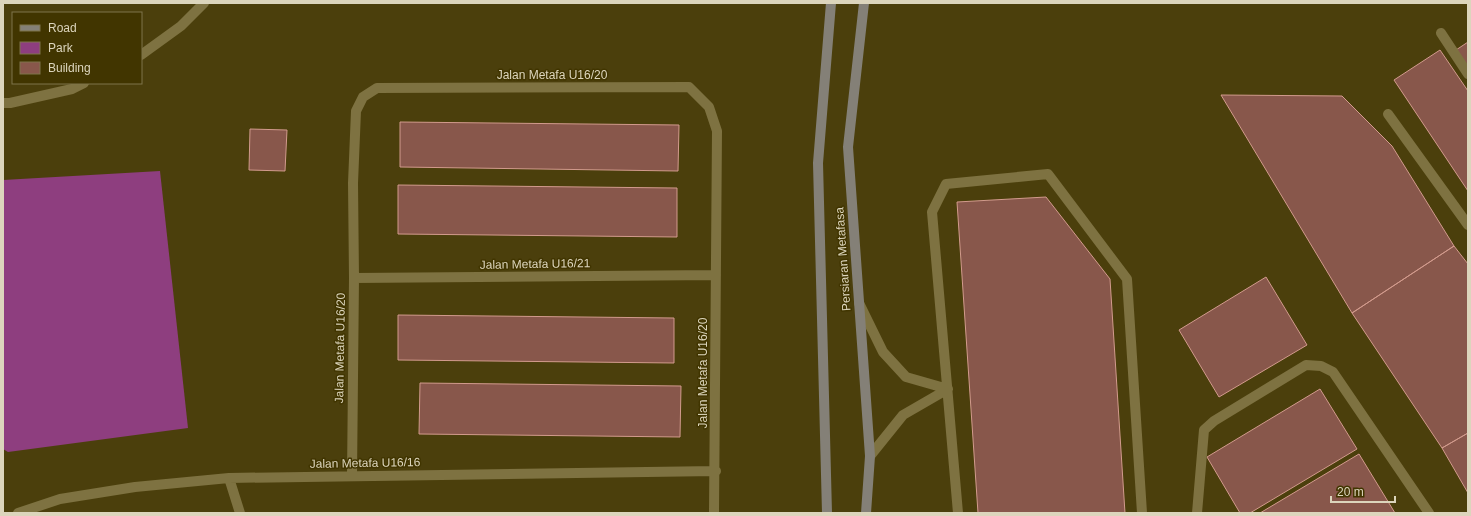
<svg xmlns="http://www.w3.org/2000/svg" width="1471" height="516" viewBox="0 0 1471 516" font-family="Helvetica,sans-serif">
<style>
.green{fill:#8e3e7f}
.building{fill:#88574b;stroke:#d29b8d}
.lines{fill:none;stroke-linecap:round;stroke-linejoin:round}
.service{stroke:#7e7241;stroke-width:10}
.minor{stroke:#7e7241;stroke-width:10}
.tertiary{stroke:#7e7241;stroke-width:10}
.secondary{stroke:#848077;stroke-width:10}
.labels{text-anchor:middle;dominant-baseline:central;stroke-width:3;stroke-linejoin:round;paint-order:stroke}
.street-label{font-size:12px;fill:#dcd5bc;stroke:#413500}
</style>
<rect width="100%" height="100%" fill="#4b3f0c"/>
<!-- green -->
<path class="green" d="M160,171L188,428L8,452L3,449V180Z"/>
<!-- building -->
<path class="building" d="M1468,42V68L1456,50Z
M1440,50L1468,91V191L1394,80Z
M1221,95L1342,96L1392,146L1454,246L1352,313Z
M400,122L679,125L678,171L400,167Z
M250,129L287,130L285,171L249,170Z
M398,185L677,188V237L398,234Z
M1046,197L1110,279L1125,513H978L957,202Z
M1454,246L1468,264V433L1442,448L1352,313Z
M1266,277L1307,345L1219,397L1179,330Z
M398,315L674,318V363L398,360Z
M420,383L681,386L680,437L419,434Z
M1320,389L1357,449L1250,513H1240L1207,457Z
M1468,433V493L1442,448Z
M1359,454L1395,513H1260Z"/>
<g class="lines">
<!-- service -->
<path class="service" d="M1441,33L1468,74
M859,303L883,352L906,377L948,389
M870,456L903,415L948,389
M958,513L932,212L946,184L1048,174L1127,279L1142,513"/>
<!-- minor -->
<path class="minor" d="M1388,114L1468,225
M354,278L716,275
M352,476L354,278L353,183L356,111L363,97L377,88L689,87L709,107L717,131L714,513
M229,478L240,513
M18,513L60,499L135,487L229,478L716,471
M1197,513L1204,430L1214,421L1306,365L1321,366L1333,372L1429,513"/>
<!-- tertiary -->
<path class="tertiary" d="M141,55L181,26L204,3
M3,103H10L72,89L84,83"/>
<!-- secondary -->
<path class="secondary" d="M864,3L848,147L870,456L866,513
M827,513L818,163L831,3"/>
</g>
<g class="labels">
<!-- street labels -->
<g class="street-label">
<text x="552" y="75">Jalan Metafa U16/20</text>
<text transform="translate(843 259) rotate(-94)">Persiaran Metafasa</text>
<text transform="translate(535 264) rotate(-1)">Jalan Metafa U16/21</text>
<text transform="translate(340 348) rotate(-89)">Jalan Metafa U16/20</text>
<text transform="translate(703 373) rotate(-90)">Jalan Metafa U16/20</text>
<text transform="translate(365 463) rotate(-1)">Jalan Metafa U16/16</text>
</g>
</g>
<!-- border -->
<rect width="1471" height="516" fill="none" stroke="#dcd5bc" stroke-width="8"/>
<!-- legend -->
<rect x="12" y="12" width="130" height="72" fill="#413500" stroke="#7f754b"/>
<rect x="20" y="25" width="20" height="6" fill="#848077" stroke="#7f754b"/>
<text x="48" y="32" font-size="12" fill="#dcd5bc">Road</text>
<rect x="20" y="42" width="20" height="12" fill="#8e3e7f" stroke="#7f754b"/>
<text x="48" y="52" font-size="12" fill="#dcd5bc">Park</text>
<rect x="20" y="62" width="20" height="12" fill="#88574b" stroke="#7f754b"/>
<text x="48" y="72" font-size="12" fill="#dcd5bc">Building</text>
<!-- scale -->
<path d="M1331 496v6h64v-6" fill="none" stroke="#dcd5bc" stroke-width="2"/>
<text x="1337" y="496" font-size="12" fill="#dcd5bc" stroke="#413500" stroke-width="3" paint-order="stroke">20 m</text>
</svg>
